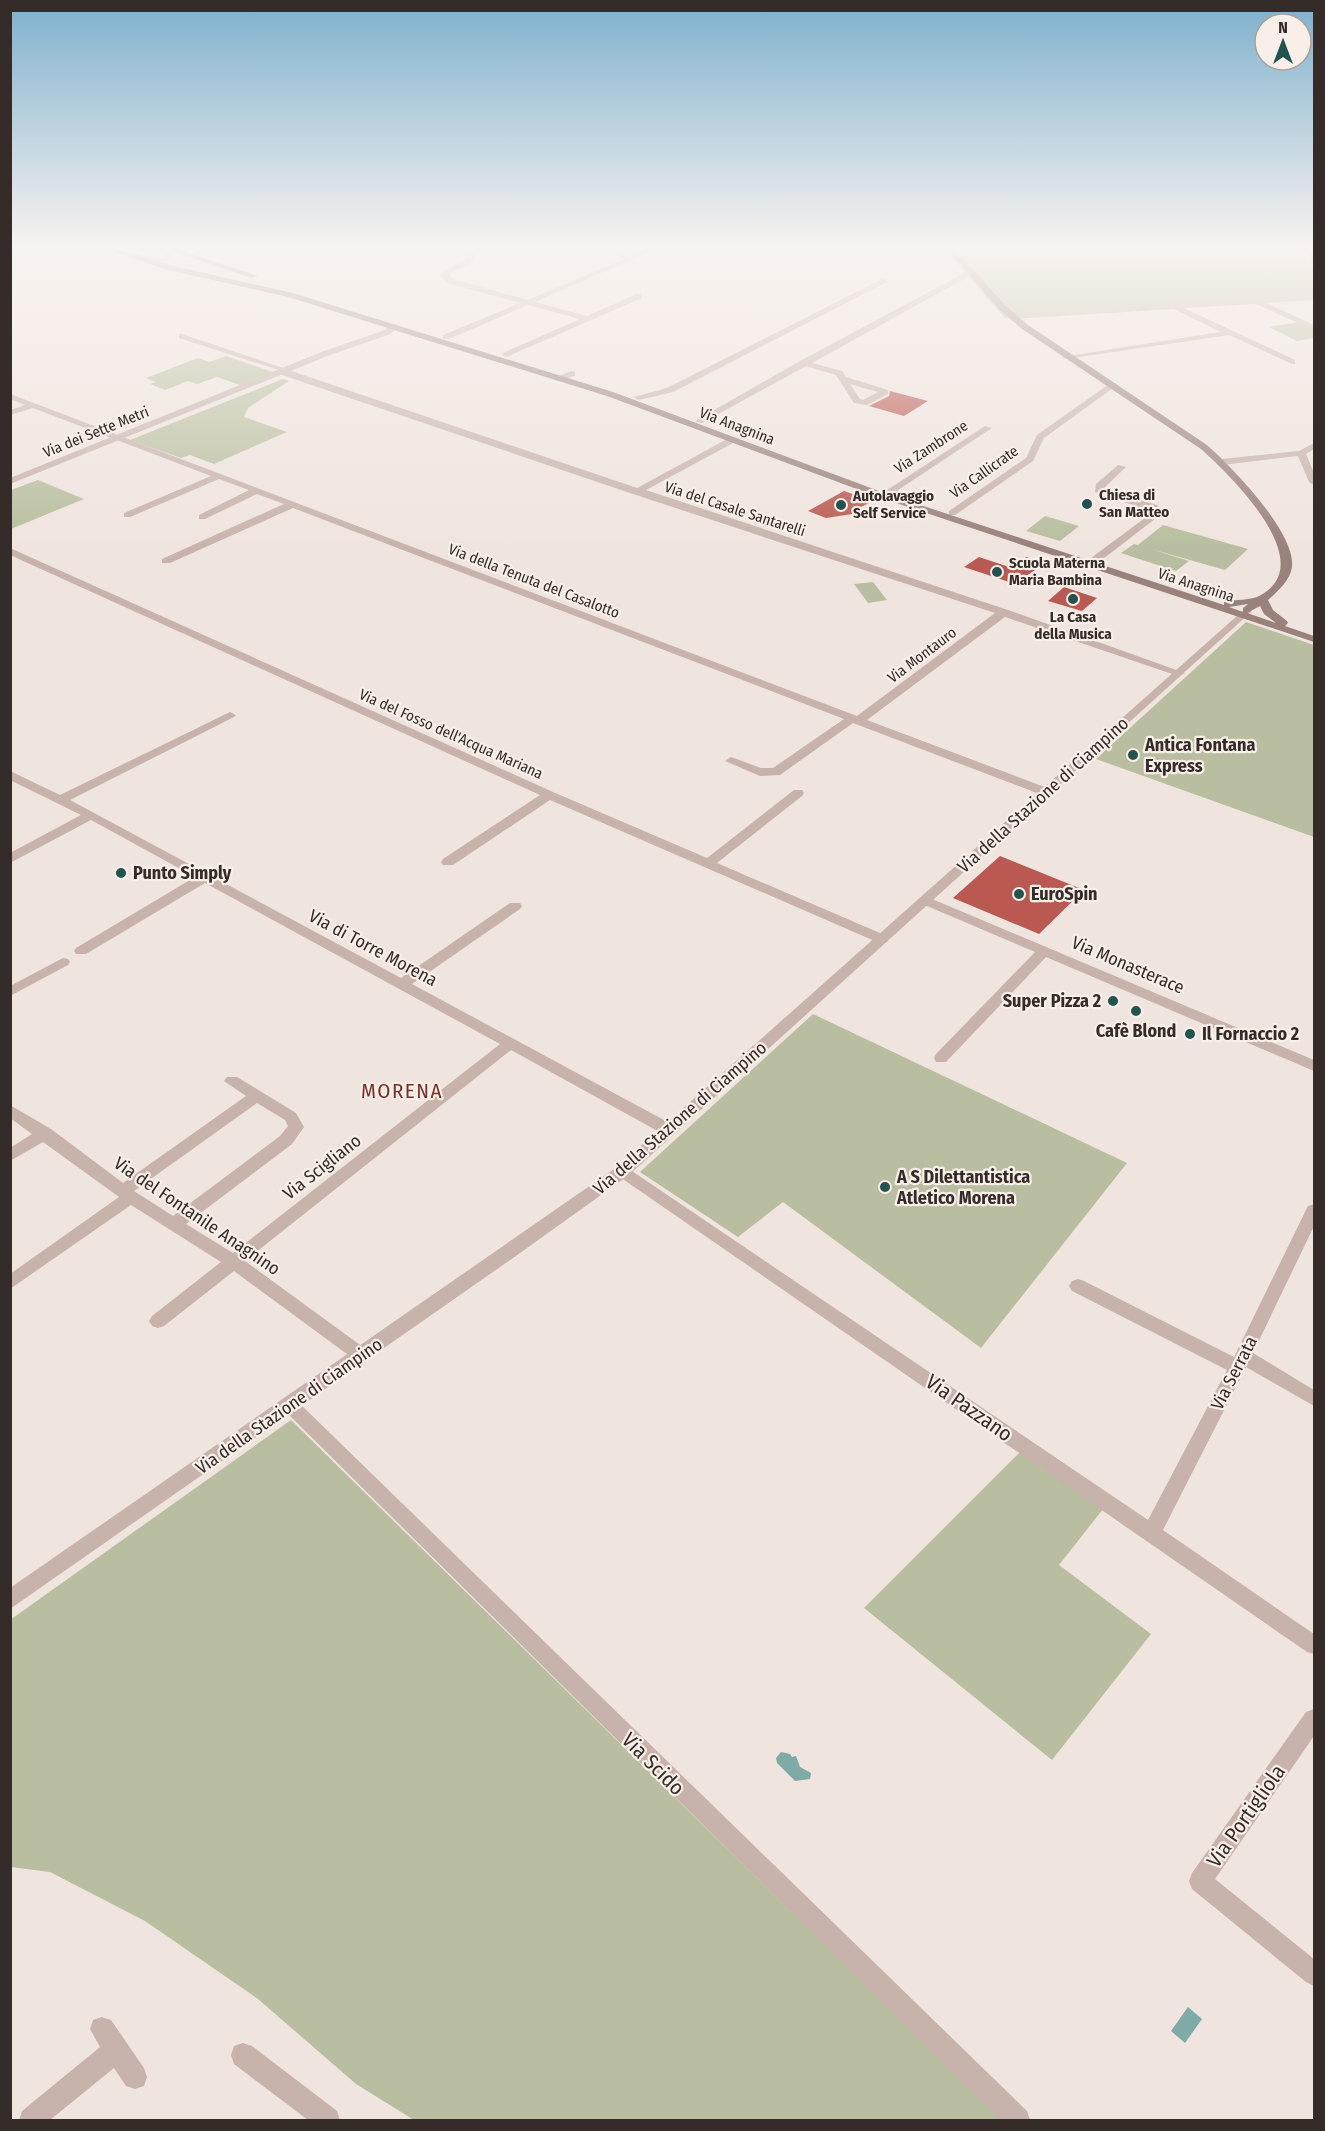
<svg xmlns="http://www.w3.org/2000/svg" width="1325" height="2131" viewBox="0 0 1325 2131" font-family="'Fira Sans Condensed',sans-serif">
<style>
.green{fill:#b8be9f}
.water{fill:#7faaa5}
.building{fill:#ba5951}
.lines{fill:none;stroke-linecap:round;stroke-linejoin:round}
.minor{fill:#c7b3ab;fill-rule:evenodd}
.tertiary{fill:#c7b3ab;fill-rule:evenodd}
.secondary{fill:#9a827c;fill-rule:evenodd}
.poi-dot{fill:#23534e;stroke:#f8efe9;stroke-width:2}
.labels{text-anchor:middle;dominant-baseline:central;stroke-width:4.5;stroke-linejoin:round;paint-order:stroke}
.far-street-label{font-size:15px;fill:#352b29;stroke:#f8efe9}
.far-poi-label{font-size:15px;font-weight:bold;fill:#352b29;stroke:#f8efe9;text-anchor:start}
.poi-label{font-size:18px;font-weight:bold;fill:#352b29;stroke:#f8efe9;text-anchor:start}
.street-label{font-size:18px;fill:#352b29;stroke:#f8efe9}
.quarter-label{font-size:21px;letter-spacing:1.5px;fill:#7c302a;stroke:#f8efe9}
.near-street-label{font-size:21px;fill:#352b29;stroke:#f8efe9}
</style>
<rect width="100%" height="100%" fill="#f0e4de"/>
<!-- green -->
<path class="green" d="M944,249H1301L1314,269V298L1005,318Z
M1299,322L1314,330V338L1297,341L1269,327Z
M226,356L273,372L240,385L217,377L197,384L188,381L165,390L150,384L156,382L146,378L198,358L209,362Z
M283,379L289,381L248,408L244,417L287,432L214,464L190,455L181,458L130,440Z
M38,480L84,499L11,529V490Z
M1045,516L1079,526L1060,541L1026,531Z
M1163,525L1248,549L1225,570L1151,549L1189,561L1176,571L1121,553L1134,544L1138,545Z
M873,582L887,600L868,603L854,584Z
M1246,622L1314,645V837L1096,759Z
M813,1014L1127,1163L981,1348L783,1202L738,1237L640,1172Z
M291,1420L1003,2120H414L356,2084L258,1999L145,1921L50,1872L11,1867L10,1620Z
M1025,1447L1107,1504L1059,1565L1151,1634L1052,1760L864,1608Z"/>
<!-- water -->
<path class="water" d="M781,1752L790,1754L792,1757L796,1756L800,1767L811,1773L810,1779L795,1781L777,1763L776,1758Z
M1188,2007L1202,2019L1185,2043L1171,2031Z"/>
<!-- building -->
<path class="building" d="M890,391L928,401L904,416L869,406L889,396Z
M844,491L873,501L859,508L865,512L826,518L808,511Z
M979,557L1012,568L1026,557L1045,563L1015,584L964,567Z
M1064,587L1097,598L1082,611L1048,601Z
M1000,856L1084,890L1039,934L953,898Z"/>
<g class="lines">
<!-- minor -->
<path class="minor" d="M159,249H167L173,252L174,258L158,263L131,256L135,254L158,259L166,257Z
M203,249H215L189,258L185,256Z
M463,249H470L476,257L470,264L449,273L453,279L527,300L624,259L605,249H615L630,256L646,249H656L535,302L587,316L636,294H642V298L506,357L502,355L503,353L580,319L528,305L449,339H443V335L520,303L447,283L441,276L442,272L468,257Z
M1304,249H1311L1314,256V264H1311Z
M968,271L975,273L812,363L842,371L846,377L888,390V394L867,405L854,403L836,375L806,366L702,423L695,421L800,361ZM850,384L878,392L863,400L860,399Z
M882,279L889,281L673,392L638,400L634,397L667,388Z
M1314,296V300L1266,303L1314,325V330L1256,304L1184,308L1295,360V364H1292L1229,335L1066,359L1062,357L1221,332L1174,309L1012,319L1008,317L1012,315Z
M182,334L637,488L729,438H735V442L646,490L1008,610L1185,673L1179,676L1175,675L1005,617L867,720L1050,789L1052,792L1050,795H1042L853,723L780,775L760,776L725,761L731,757L761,768H773L844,719L293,508L170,563H162V559L284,504L257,494L205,519H199V515L249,490L219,479L130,517H124V513L211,476L33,408L10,415V410L25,405L10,399V394L857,716L995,613L633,494L279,374V370L179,338V334Z
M572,371L575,372V376L557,381L553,378Z
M1109,384L1116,386L1044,438L1033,461L955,515H949V511L1026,458L1037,435Z
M985,426L992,428L892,494L884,492Z
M1314,443V449L1306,454L1314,473V485L1309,482L1298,456L1222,465L1217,462L1222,459L1299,451Z
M1118,465L1126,467L1103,489L1157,505L1164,512L1099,562H1091V558L1153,512L1095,492L1096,484Z
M10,548L553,792L707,858L794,790H802L804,793L802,796L717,863L887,936L889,939L887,942H877L550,800L453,865H443L441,862L443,859L540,795L10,555Z
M230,712L236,715L234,717L70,800L401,978L510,903H520L522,906L520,909L412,984L675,1126L677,1130L675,1134H663L511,1050L245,1261L367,1350L370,1355L367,1360L361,1362L355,1360L234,1271L164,1326L158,1328L152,1326L149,1321L152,1316L221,1262L131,1205L10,1289V1274L119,1197L43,1142L10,1161V1148L32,1134L10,1118V1105L51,1129L123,1183L246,1096L224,1081L227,1077H237L296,1113L304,1127L292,1144L186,1224L233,1253L500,1044L205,883L86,954H76L74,951L76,948L195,877L91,820L10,863V853L81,815L10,780V771L60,795ZM257,1103L285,1120L288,1126L280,1136L173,1216L134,1191Z
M925,896L1314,1060V1071L1046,957L946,1062H936L934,1058L936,1054L1035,952L920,903L918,900Z
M63,958L68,959L70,962L68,965L10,996V986Z
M623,1165L1148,1520L1227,1370L1072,1291L1069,1286L1072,1281L1078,1279L1084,1281L1234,1357L1306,1210L1308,1206L1314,1204V1226L1253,1353L1314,1390V1406L1246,1367L1163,1530L1314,1634V1654L1307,1652L617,1175L615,1171L617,1167Z
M290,1398L296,1400L1027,2111L1030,2120H1001L284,1410L281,1405L284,1400Z
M1314,1709V1736L1215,1879L1314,1959V1986L1306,1982L1192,1889L1189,1881L1192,1873L1306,1712Z
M102,2017L111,2020L144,2068L147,2077L144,2086L135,2089L126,2086L114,2068L50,2120H19L22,2111L100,2047L90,2029L93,2020Z
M243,2043L252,2046L337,2111L340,2120H308L234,2064L231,2055L234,2046Z"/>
<!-- tertiary -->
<path class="tertiary" d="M388,324H394L396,329L391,334L330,355L10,484V478L324,351L385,330Z
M1247,607L1252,610L1251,612L629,1175L513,1258L10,1609V1588L617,1167Z"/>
<!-- secondary -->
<path class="secondary" d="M106,249H118L173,266L293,293L613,392L887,494L1224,605V602C1235,599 1251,601 1261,595C1320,562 1230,475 1201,449L1022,329L1000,310L947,249H954L1006,306L1028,325L1207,445C1232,467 1296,533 1292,567C1290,581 1277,592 1268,600L1273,610L1287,621L1288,623L1285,626L1314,636V642L881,498L607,396L288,297L168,270ZM1248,604L1243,608V612L1229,607ZM1260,606L1264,614L1276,623L1247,613Z
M166,249H177L258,276L251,278Z"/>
</g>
<!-- sky -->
<linearGradient id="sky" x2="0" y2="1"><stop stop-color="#7eb0cd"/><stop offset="0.45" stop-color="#f8f3f0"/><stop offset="1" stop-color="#f8f3f0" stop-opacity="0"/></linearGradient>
<rect width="1325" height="548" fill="url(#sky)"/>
<!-- markers -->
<g class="poi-dot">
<circle cx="1087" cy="504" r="6"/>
<circle cx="841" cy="505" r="6"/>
<circle cx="997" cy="572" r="6"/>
<circle cx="1073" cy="599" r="6"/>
<circle cx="1133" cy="755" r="6"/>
<circle cx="121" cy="873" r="6"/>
<circle cx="1019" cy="894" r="6"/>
<circle cx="1113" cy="1001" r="6"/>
<circle cx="1136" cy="1011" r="6"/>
<circle cx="1190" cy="1034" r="6"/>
<circle cx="885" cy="1187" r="6"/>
</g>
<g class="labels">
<!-- far-street labels -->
<g class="far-street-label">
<text transform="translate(737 426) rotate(21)">Via Anagnina</text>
<text transform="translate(96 432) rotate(-22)">Via dei Sette Metri</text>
<text transform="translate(931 447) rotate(-33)">Via Zambrone</text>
<text transform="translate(984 472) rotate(-35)">Via Callicrate</text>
<text transform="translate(735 509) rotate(18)">Via del Casale Santarelli</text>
<text transform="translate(534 581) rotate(21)">Via della Tenuta del Casalotto</text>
<text transform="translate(1196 585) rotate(18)">Via Anagnina</text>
<text transform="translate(922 655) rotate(-37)">Via Montauro</text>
<text transform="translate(451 734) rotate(24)">Via del Fosso dell'Acqua Mariana</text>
</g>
<!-- far-poi labels -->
<g class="far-poi-label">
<text x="1099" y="495">Chiesa di<tspan x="1099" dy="17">San Matteo</tspan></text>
<text x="853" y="496">Autolavaggio<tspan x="853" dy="17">Self Service</tspan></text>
<text x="1009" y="563">Scuola Materna<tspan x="1009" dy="17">Maria Bambina</tspan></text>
<text x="1073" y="617" text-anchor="middle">La Casa<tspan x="1073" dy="17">della Musica</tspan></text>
</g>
<!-- poi labels -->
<g class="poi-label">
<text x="1145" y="745">Antica Fontana<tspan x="1145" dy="21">Express</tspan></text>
<text x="133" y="873">Punto Simply</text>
<text x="1031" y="894">EuroSpin</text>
<text x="1101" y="1001" text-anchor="end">Super Pizza 2</text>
<text x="1136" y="1031" text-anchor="middle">Cafè Blond</text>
<text x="1202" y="1034">Il Fornaccio 2</text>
<text x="897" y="1177">A S Dilettantistica<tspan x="897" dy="21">Atletico Morena</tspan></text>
</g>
<!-- street labels -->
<g class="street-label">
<text transform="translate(1043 795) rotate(-42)">Via della Stazione di Ciampino</text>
<text transform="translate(373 948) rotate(28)">Via di Torre Morena</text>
<text transform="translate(1128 965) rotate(23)">Via Monasterace</text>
<text transform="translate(680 1118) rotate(-41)">Via della Stazione di Ciampino</text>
<text transform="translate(322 1167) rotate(-38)">Via Scigliano</text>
<text transform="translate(197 1216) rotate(34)">Via del Fontanile Anagnino</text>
<text transform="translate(1234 1373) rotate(-63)">Via Serrata</text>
<text transform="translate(289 1406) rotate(-35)">Via della Stazione di Ciampino</text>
</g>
<!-- quarter labels -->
<g class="quarter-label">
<text x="402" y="1091">MORENA</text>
</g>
<!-- near-street labels -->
<g class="near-street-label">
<text transform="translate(969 1408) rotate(35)">Via Pazzano</text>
<text transform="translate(653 1764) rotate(45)">Via Scido</text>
<text transform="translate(1246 1816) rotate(-55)">Via Portigliola</text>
</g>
</g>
<!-- border -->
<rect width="1325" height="2131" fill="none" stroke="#352b29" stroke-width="24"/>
<!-- north arrow -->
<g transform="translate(1283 42)"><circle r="28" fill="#f8efe9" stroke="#aaa19c" stroke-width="1.5"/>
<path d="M0-4.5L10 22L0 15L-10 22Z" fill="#23534e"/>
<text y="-9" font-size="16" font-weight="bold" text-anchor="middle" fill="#352b29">N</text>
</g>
</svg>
